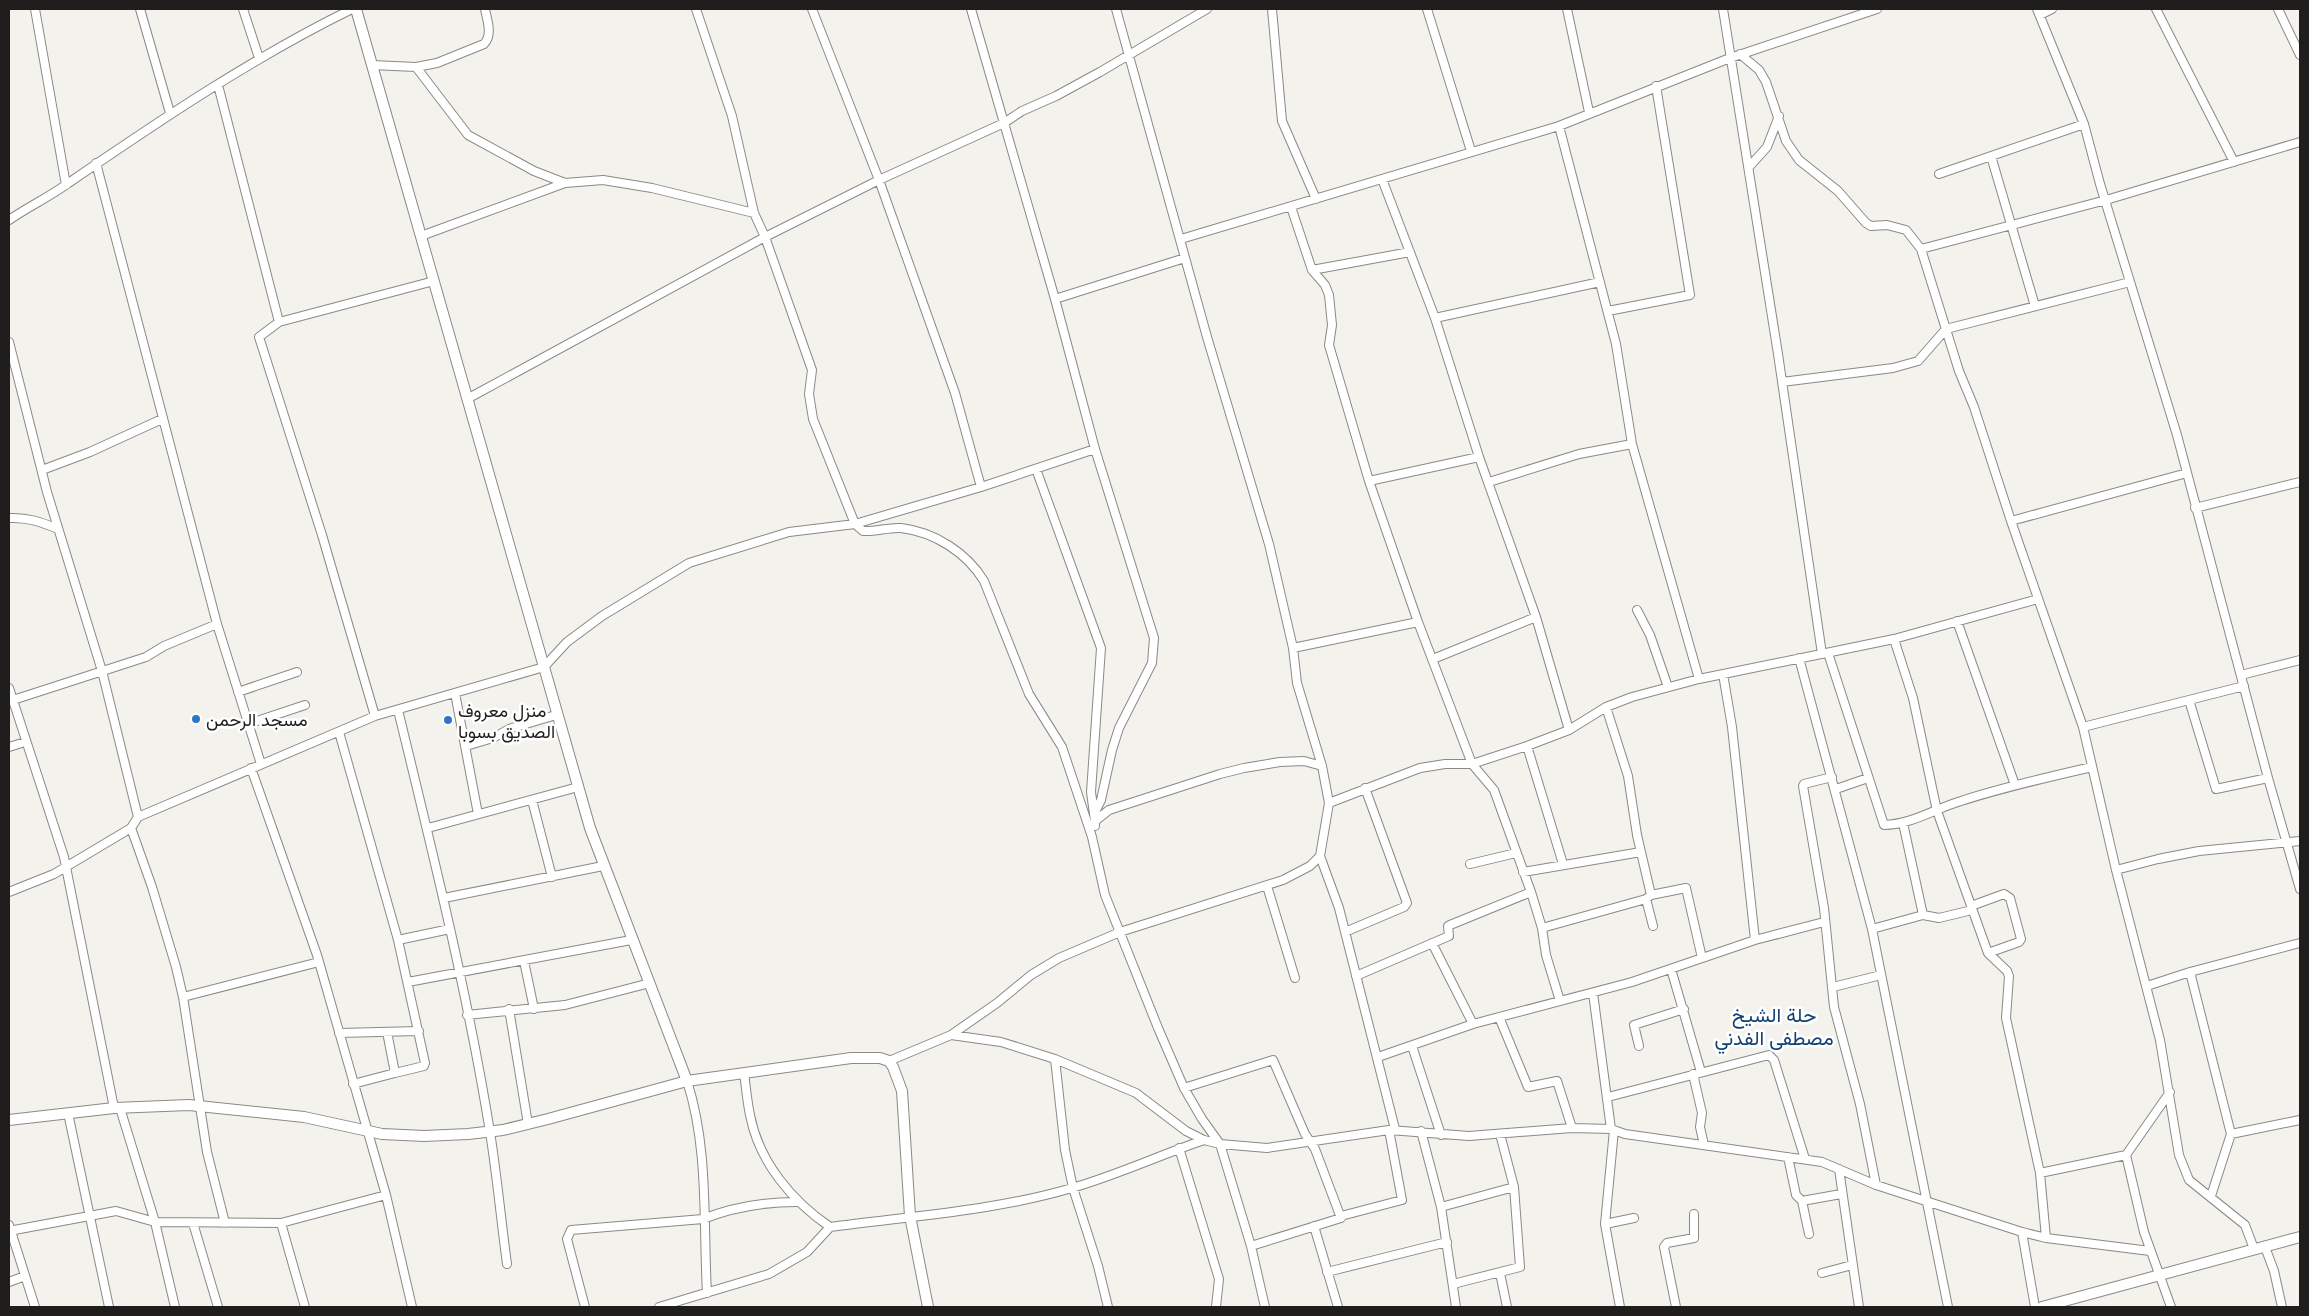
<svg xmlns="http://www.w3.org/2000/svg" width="2309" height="1316" viewBox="0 0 2309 1316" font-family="'Open Sans',Vazirmatn,sans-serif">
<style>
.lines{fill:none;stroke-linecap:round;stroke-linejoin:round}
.minor-casing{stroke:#8b8984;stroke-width:10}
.tertiary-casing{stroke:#8b8984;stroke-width:12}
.minor{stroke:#fff;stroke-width:8}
.tertiary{stroke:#fff;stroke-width:10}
.poi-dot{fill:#2b76c6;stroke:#fff;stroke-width:2}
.labels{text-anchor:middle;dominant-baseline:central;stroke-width:5;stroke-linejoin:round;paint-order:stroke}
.poi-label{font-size:18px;fill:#1f1e1c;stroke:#fff;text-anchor:start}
.quarter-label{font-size:20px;fill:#114173;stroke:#fff}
</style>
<rect width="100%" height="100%" fill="#f4f2ed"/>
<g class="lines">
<defs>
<path id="minor" d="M35,9L66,185
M140,9L170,113
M243,9L259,58
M696,9L732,116L754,213L765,237L812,370L809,394L813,419L855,524L863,531C875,532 889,527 901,528C935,532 967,553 984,581L1029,694L1062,747L1092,837L1105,895L1158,1028L1184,1088L1202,1119L1220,1144L1251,1246L1265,1307
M812,9L879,180L955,393L981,487
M971,9L1055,299L1095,449L1154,638L1152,663L1119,728L1112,750L1101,800L1094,814L1095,821
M1272,9L1282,121L1316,199
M1427,9L1471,151
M1567,9L1589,112
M1723,9L1778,354L1822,654
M2037,9L2084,124L2100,184L2177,435L2268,778L2300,889
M2156,9L2234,162
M2278,9L2300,55
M2040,15L2052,9
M1740,54L1759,70L1766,82L1786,141L1799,160L1838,191L1866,223L1871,226L1887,225L1906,230L1921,249L1959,371L1974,407L2011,521L2083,727L2116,870L2160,1040L2179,1155L2189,1180L2245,1225L2254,1249
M372,65L416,67L468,135L534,171L565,183L603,180L652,188L754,213
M416,67L437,63L484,44C493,35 487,20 485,9
M218,85L279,322
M1559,126L1616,344L1632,444L1699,679
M1991,156L2035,306
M96,163L217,624L261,764
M1749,167L1767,147L1779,116
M1939,174L2084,124
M1382,179L1435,318L1479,457L1536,617L1569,730
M1291,207L1312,270L1325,285L1329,295L1332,325L1329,345L1369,481L1418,622L1472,764L1494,790L1531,892L1542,928L1546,955L1560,1001
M9,220C28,207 49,197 67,184C159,121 252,58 352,9
M421,236L565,183
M1181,239L1559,126L1730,58L1877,9
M1921,249L2106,200L2300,142
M1312,270L1410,252
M1055,299L1185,258
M1608,311L1690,295L1656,86
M1435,318L1600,282
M9,342L47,492L102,671L138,817
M1782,382L1893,368L1918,361L1946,329L2130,282
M467,399L765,237L879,180L1004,123L1022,111L1056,96L1100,72L1207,9
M1036,469L1101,648L1091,792L1094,814
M42,470L90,452L162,419
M1369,481L1479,457
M1489,482L1579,454L1632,444
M2195,508L2300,482
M9,518C27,517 41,522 58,529
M2011,521L2187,473
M1637,610L1650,635L1668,687
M1957,621L2015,785
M1894,639L1913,698L1937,811L1988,953L2007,971L2009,976L2006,1018L2040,1173L2046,1238
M1293,648L1418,622
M1828,653L1884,825C1913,824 1934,809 1961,801C2004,787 2048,777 2092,767
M1799,658L1872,929L1948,1307
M1433,659L1536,617
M1723,674L1732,727L1755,940
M2241,675L2300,660
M9,688L64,857L114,1108
M238,692L297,672
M455,693L478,814
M13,700L146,657L164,646L217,624
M2189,700L2216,789L2268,778
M1606,707L1628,776L1637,835L1651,895
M398,710C432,850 467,990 490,1132C497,1176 501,1220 507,1264
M375,716L322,535L259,337L279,322L434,281
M248,724L305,705
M2083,727L2244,686
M339,732L398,940L425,1063L424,1066L395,1073
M466,746L493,738L509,729L556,715
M1527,746L1563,864
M9,747L25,742
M251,768L317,955L386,1195L412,1307
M1832,777L1804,784L1803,786L1824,908L1834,1007L1860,1104L1876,1185
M1836,789L1868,778
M532,800L552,877
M1329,803L1420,768L1445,764H1472L1527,746L1569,730L1606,707L1632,697L1699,679L1894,639L2038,599
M1095,826V821L1109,810L1220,774L1244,768L1280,762L1304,761L1322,766
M131,828L152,887L176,967L183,997L207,1152L225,1223
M428,828L578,787
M1320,856L1339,908L1395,1129
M1470,864L1516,853
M2116,870L2158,859L2199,851L2300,841
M1523,872L1641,852
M1267,886L1295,978
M9,892L54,874L131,828L138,817L375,716L544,667L567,642L602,616L689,563L789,532L855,524L981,487L1095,449
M444,898L603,866
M1646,899L1653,926
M1971,906L2004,894L2010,898L2021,939L2019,942L1988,953
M1923,915L1939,918L1972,910
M1542,928L1646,899L1651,895L1686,888L1702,958
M1872,929L1923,915L1903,823
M1345,932L1404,907L1407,903L1365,788
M398,940L450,929
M1432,943L1473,1024
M524,961L534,1009
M1671,969L1701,1072
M2190,972L2231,1134
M1356,976L1449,936L1448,926L1450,925L1531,892
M408,982L631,940
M2147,986L2190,972L2300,943
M1833,987L1881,975
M1593,993L1611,1129
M183,997L319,962
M509,1009L528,1124
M467,1015L565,1005L650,983
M1499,1017L1528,1087L1557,1081L1572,1128
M339,1033L419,1031
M951,1035L1001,1042L1055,1059L1136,1093L1186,1131L1204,1140L1220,1144L1267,1148L1389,1130L1469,1136L1572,1128L1611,1129L1625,1134L1822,1162L1876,1185L2022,1232L2035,1307
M1412,1046L1441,1135
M1639,1046L1634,1025L1684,1009
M1378,1057L1473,1024L1632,982L1755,940L1824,922
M1055,1059L1065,1150L1073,1188L1098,1266L1108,1307
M889,1061L951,1035L997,1003L1031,975L1059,958L1120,932L1283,880L1310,866L1320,856L1329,803L1322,766L1297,683L1293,648L1269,544L1207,337L1116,9
M744,1073C746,1087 747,1101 750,1115C759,1162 792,1201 830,1227C911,1216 994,1211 1072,1188C1117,1175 1160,1155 1204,1140
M1693,1074L1702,1113L1700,1127L1704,1145
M687,1081C709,1149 703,1222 707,1293
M353,1084L395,1073L387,1032
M1184,1088L1273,1060L1305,1134L1315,1149L1341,1218L1251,1246
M2170,1092L2126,1155L2144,1232L2171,1307
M1608,1097L1769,1055L1774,1060L1805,1159
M120,1108L155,1222L175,1307
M68,1113L109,1307
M1614,1130L1605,1224L1620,1307
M1421,1131L1441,1207L1456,1307
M1179,1148L1219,1279L1216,1307
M1788,1157L1796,1195L1802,1201L1809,1234
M1839,1169L1859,1307
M2040,1173L2126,1155
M2211,1196L2231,1134L2300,1120
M1802,1201L1841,1194
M1441,1207L1514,1187
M1341,1216L1402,1200L1389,1130
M193,1223L218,1307
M281,1223L305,1307
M1605,1224L1634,1218
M9,1225L35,1307
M1314,1226L1338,1307
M9,1231L116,1211L155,1222L281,1223L386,1195
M2022,1232L2046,1238L2150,1251
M2265,1247L2274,1271L2282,1307
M1327,1272L1447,1242
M1500,1273L1507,1307
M1822,1273L1852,1265
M9,1282L25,1276
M1453,1284L1520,1267L1514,1187L1500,1134
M585,1307L567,1239L571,1230L703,1219C733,1207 765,1202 797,1202
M659,1307L769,1274L807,1252L830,1227
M1676,1307L1664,1247L1667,1243L1694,1238V1214"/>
<path id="tertiary" d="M356,9L590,828L687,1081
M9,1120L114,1108L189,1105L304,1117L382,1134L424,1136L468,1134L503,1130L548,1119L687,1081L851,1058H880L889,1061L893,1067L902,1091L910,1216L928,1307
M2042,1307L2300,1237"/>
</defs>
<!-- minor casing -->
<use href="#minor" class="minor-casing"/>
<!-- tertiary casing -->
<use href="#tertiary" class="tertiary-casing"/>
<!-- minor -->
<use href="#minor" class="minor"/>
<!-- tertiary -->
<use href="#tertiary" class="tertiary"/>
</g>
<!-- markers -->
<g class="poi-dot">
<circle cx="196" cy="719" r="5"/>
<circle cx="448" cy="720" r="5"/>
</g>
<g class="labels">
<!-- poi labels -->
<g class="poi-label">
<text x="458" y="710">منزل معروف<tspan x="458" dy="21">الصديق بسوبا</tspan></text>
<text x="206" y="719">مسجد الرحمن</text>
</g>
<!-- quarter labels -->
<g class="quarter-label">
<text x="1774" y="1014">حلة الشيخ<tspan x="1774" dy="23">مصطفى الفدني</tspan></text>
</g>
</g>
<!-- border -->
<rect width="2309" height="1316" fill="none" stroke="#1f1e1c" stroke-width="20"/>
</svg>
